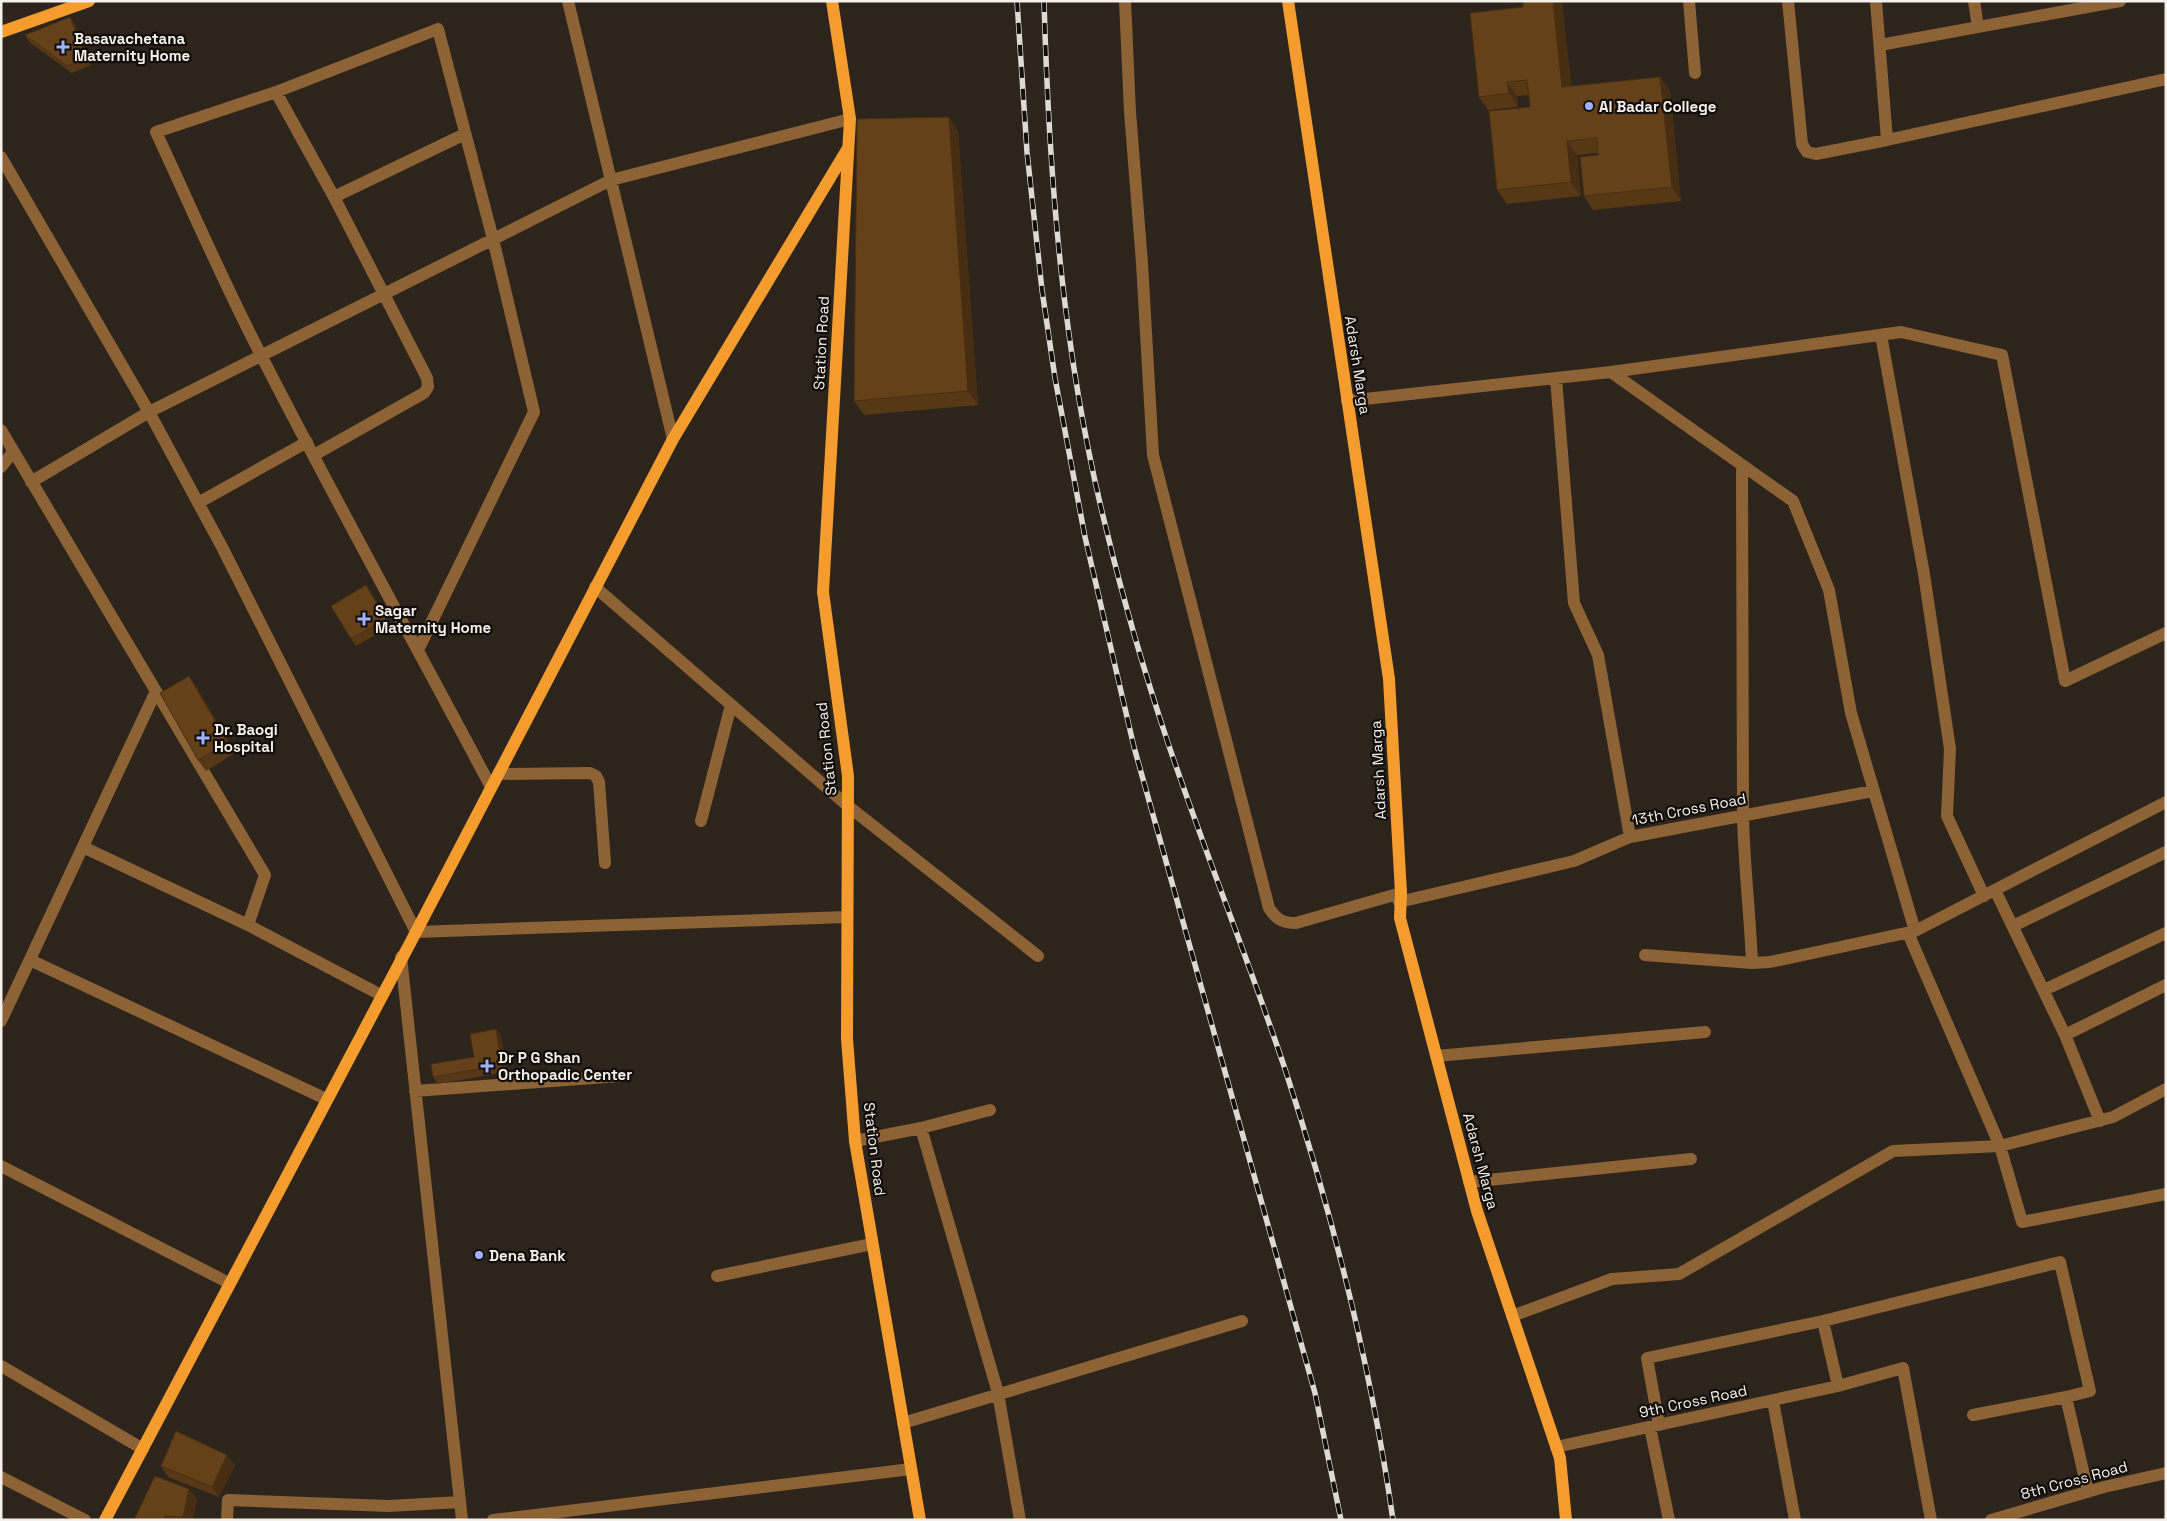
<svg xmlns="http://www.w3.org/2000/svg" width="2167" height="1521" viewBox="0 0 2167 1521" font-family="'Space Grotesk',sans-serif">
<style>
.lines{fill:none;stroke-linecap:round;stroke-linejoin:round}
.minor{stroke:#8d6235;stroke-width:12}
.major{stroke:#f59c2f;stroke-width:12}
.rail-casing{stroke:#dfd9d3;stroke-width:5.5}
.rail{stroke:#120e0b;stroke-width:4;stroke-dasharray:11;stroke-linecap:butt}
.wall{fill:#573816}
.shaded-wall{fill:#472e12}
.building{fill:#654119;stroke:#472e12}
.poi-dot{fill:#9fb3fd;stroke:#120e0b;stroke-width:2}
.labels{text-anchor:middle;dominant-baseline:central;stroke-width:4.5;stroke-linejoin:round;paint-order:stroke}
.poi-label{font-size:15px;font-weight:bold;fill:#f6f0eb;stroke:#120e0b;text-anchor:start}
.street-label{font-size:15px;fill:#f6f0eb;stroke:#120e0b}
</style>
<rect width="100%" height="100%" fill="#2d241c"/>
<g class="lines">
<!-- minor -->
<path class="minor" d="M568,1L673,439
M1125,1L1130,112L1142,263L1153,455L1269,908C1276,919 1282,923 1296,923L1401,893
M1689,1L1695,73
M1788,1L1802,144L1807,152L1816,154L1887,140
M1876,1L1887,140L2166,79
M1974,1L1978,27
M1880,45L2120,1
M276,92L334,197L427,378L428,387L424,393L314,455
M1,157L149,412L222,547L416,932L847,917
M334,197L465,134
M1881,335L1924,574L1950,749L1947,816L1984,896
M1611,372L1901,332L2002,355L2065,681L2166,633
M1556,378L1574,603L1598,655L1630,837
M1347,401L1611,372L1793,501L1829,590L1851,713L1915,931L2166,802
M1,430L265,875L248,925L381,995
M1742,465L1743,816C1744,865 1750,914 1752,963
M1,467L13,452
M31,482L149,412L611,180L850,119
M198,503L307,442
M595,587L848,806L1038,956
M418,650L534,412L493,239L438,29L276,92L156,132C191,207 224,284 262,357C336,502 415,644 491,787
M498,774L590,773L596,776L599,782L605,863
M701,821L731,705
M83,847L248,925
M1995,890L2065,1035
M1399,902L1574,861L1630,837L1873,791
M2013,926L2166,852
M1908,933L2000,1146L2022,1222L2166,1194
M1645,955L1752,963L1770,962L1915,931
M401,957L462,1520
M30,960L326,1099
M2044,990L2166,933
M1,1021L156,691
M1436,1056L1705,1032
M415,1091L621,1076
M2100,1121L2065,1035L2166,985
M921,1128L990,1110
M855,1141L921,1128L998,1393L1020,1520
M1,1166L229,1283
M1469,1182L1691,1159
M717,1276L872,1244
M1512,1316L1612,1279L1679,1274L1893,1151L2000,1146L2113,1117L2166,1089
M1,1366L143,1449
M1838,1386L1823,1321L2060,1262L2090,1391L2066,1397
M1773,1401L1795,1520
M1973,1415L2066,1397L2088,1492
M903,1423L1242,1321
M1659,1425L1647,1358L1823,1321
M1650,1427L1669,1520
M1556,1447L1838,1386L1903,1368L1931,1520
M1,1477L85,1520
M227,1520L228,1500L389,1506L460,1502
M493,1520L911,1469
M1991,1520L2104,1487L2166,1473"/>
<!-- major -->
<path class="major" d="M832,1L850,119L823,592L848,776L847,1039L855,1141L920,1520
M1288,1L1389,679L1401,893L1400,918L1477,1211L1560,1458L1566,1520
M1,32L89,1
M105,1520L416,932L673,439L848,148"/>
<defs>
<path id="rail" d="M1017,1L1027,152L1042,290L1055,378L1085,537L1134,747L1315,1393L1341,1520
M1044,1C1049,179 1063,359 1107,532C1124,603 1145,674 1168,743C1205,852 1248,959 1285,1069C1333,1216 1371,1366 1393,1520"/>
</defs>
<!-- rail casing -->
<use href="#rail" class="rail-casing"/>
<!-- rail -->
<use href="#rail" class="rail"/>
</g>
<!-- wall -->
<path class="wall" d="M1523,1H1562L1571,86L1660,77L1670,91L1681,201L1593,210L1584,196L1598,155V153L1577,155L1581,196L1507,204L1497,190L1530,107L1529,95L1517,96L1518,107L1488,110L1479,97L1523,7Z
M75,24L91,65L72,73L29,42L25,35Z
M958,131L978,405L864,415L854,401Z
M366,585L391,626L356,646L351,639Z
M196,686L235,753L206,771L198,760Z
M496,1029L501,1036L507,1072L438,1084L433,1077L474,1057Z
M235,1465L219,1497L168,1477L161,1466Z
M189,1489L197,1499L192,1520H134Z"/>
<!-- shaded-wall -->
<path class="shaded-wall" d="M1553,1H1562L1572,101L1562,87Z
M70,17L75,24L91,65L86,58Z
M1660,77L1670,91L1681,201L1672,187Z
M1507,82L1517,96L1518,107L1509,93Z
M949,117L958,131L978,405L968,391Z
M1567,141L1577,155L1581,196L1571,182Z
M366,585L371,592L391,626L386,619Z
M189,676L196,686L235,753L228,743Z
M496,1029L501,1036L507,1072L502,1065Z
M227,1455L235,1465L219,1497L212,1487Z
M189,1489L197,1499L192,1520H185L183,1517Z"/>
<!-- building -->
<path class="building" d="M1523,1H1553L1562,87L1660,77L1672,187L1584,196L1580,157L1598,155L1597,138L1567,141L1571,182L1497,190L1489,111L1530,107L1527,80L1507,82L1509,93L1479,97L1470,13L1523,7Z
M70,17L86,58L67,66L25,35Z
M949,117L968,391L854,401L857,119Z
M366,585L386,619L351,639L331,606Z
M189,676L228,743L198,760L160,693Z
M496,1029L502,1065L433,1077L431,1064L474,1057L470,1034Z
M176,1431L227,1455L212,1487L161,1466Z
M155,1476L189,1489L183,1517L165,1516L164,1520H134Z"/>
<!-- markers -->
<g class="poi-dot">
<path d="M60.5 39.5h5v5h5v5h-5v5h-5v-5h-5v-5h5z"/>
<circle cx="1589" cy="106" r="5"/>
<path d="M361.5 611.5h5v5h5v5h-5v5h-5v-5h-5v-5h5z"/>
<path d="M200.5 730.5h5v5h5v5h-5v5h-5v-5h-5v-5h5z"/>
<path d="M484.5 1058.5h5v5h5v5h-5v5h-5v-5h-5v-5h5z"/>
<circle cx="479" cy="1255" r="5"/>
</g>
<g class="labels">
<!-- poi labels -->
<g class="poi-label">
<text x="74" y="38">Basavachetana<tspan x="74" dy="17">Maternity Home</tspan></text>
<text x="1599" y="106">Al Badar College</text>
<text x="375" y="610">Sagar<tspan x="375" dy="17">Maternity Home</tspan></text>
<text x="214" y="729">Dr. Baogi<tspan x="214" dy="17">Hospital</tspan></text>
<text x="498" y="1057">Dr P G Shan<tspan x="498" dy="17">Orthopadic Center</tspan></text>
<text x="489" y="1255">Dena Bank</text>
</g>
<!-- street labels -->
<g class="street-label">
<text transform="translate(821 343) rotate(-87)">Station Road</text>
<text transform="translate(1358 365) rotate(81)">Adarsh Marga</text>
<text transform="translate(826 749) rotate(-96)">Station Road</text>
<text transform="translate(1378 770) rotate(-93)">Adarsh Marga</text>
<text transform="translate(1689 809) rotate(-11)">13th Cross Road</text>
<text transform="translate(875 1149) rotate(83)">Station Road</text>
<text transform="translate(1481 1161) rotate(75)">Adarsh Marga</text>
<text transform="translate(1693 1401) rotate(-12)">9th Cross Road</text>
<text transform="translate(2074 1480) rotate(-15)">8th Cross Road</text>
</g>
</g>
<!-- border -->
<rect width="2167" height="1521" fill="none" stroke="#f6f0eb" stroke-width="5"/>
</svg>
